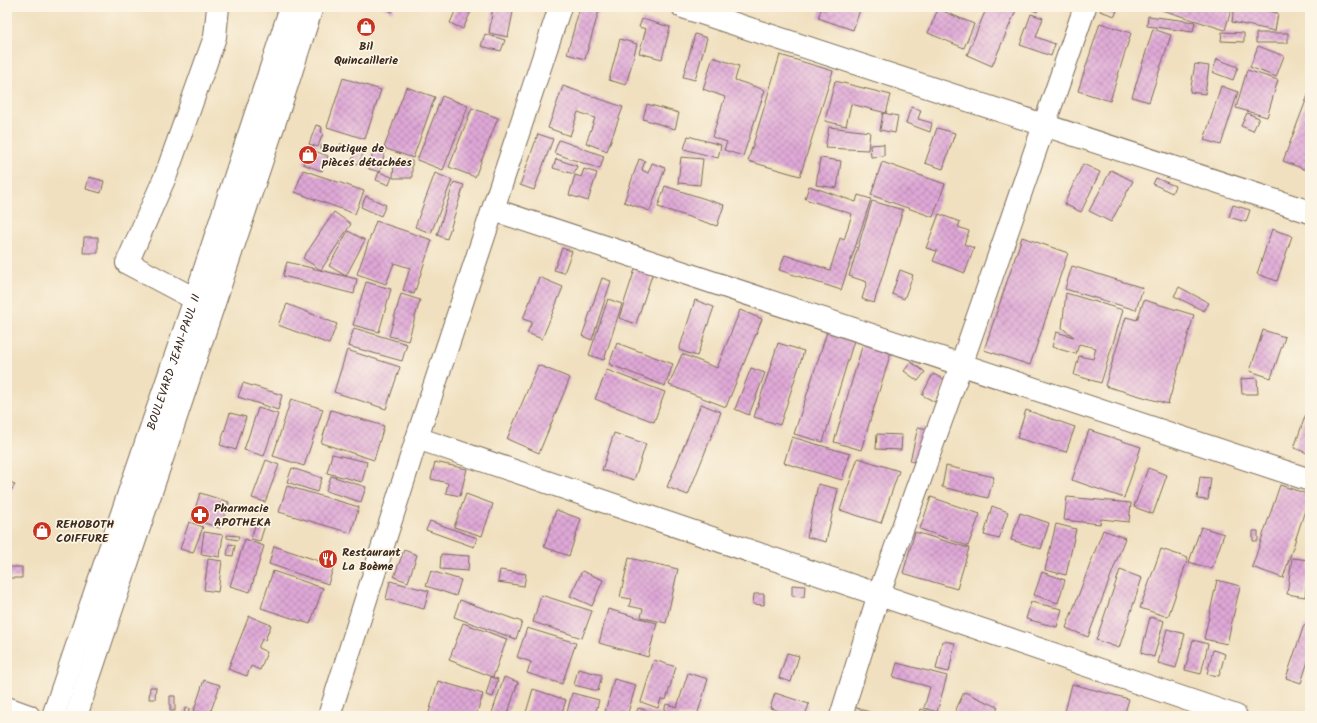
<svg xmlns="http://www.w3.org/2000/svg" width="1317" height="723" viewBox="0 0 1317 723" font-family="Kalam,sans-serif">
<style>
.building{fill:url(#building-cross-hatch)}
.lines{fill:none;stroke-linecap:round;stroke-linejoin:round}
.minor-casing{stroke:#7a6a56;stroke-width:24}
.secondary-casing{stroke:#7a6a56;stroke-width:24}
.minor{stroke:#fff;stroke-width:22}
.secondary{stroke:#fff;stroke-width:22}
.labels{text-anchor:middle;dominant-baseline:central;stroke-width:3.5;stroke-linejoin:round;paint-order:stroke}
.poi-label{font-size:12px;font-weight:bold;fill:#3b2a1e;stroke:#fcf5e5;text-anchor:start}
.street-label{font-size:12px;fill:#3b2a1e;stroke:#fcf5e5}
</style>
<defs>
<pattern id="building-cross-hatch" width="8" height="8" patternUnits="userSpaceOnUse"><rect width="8" height="8" fill="#dfa8d7"/><path d="M0 0l8 8M0 8l8-8" fill="none" stroke="#b689ae"/></pattern>
</defs>
<rect width="100%" height="100%" fill="#fcf5e5"/>
<filter id="ink" filterUnits="userSpaceOnUse"><feTurbulence type="fractalNoise" baseFrequency=".025" numOctaves="2"/><feDisplacementMap in="SourceGraphic" scale="8" xChannelSelector="R" yChannelSelector="G"/><feConvolveMatrix kernelMatrix="1 2 1 2 8 2 1 2 1" color-interpolation-filters="sRGB"/></filter>
<filter id="wash" filterUnits="userSpaceOnUse"><feTurbulence type="fractalNoise" baseFrequency=".012" numOctaves="4" result="noise"/><feDisplacementMap in="SourceGraphic" scale="16" xChannelSelector="R" yChannelSelector="G"/><feGaussianBlur stdDeviation="0.9" result="paint"/><feColorMatrix in="noise" values="0 0 0 0 0 0 0 0 0 0 0 0 0 0 0 0 0 1.4 0 .05"/><feComposite in="paint" operator="in"/></filter>
<g filter="url(#wash)">
<rect width="100%" height="100%" fill="#f0e0bf"/>
<g id="blocks">
<!-- building -->
<path class="building" d="M382,7H394L392,12Z
M457,7H473L463,29L450,23Z
M493,7H514L508,37L489,33Z
M580,7H600L585,59L567,54Z
M822,7H861L853,30L818,18Z
M987,7L1017,8L992,66L967,55Z
M1025,7H1039L1037,12Z
M1101,7H1118L1115,16L1100,11Z
M1163,7H1232L1225,30L1162,10Z
M1234,7H1248L1278,13L1275,31L1232,22Z
M938,9L974,24L964,48L928,33Z
M1031,14L1043,18L1036,37L1055,44L1051,56L1020,45Z
M1148,16L1195,22L1193,32L1147,26Z
M642,19L670,27L662,59L639,53L646,29L639,27Z
M1100,23L1131,33L1110,101L1078,91Z
M1153,29L1171,35L1149,102L1132,97Z
M1222,32L1244,33V42L1221,41Z
M1256,33H1288V43H1256Z
M485,34L505,40L501,51L481,46Z
M695,34L707,38L695,80L683,77Z
M620,39L637,44L626,85L609,80Z
M1258,46L1284,56L1276,77L1250,67Z
M780,55L833,71L800,176L748,161Z
M713,57L739,66L735,80L765,90L743,156L724,150L727,142L712,137L725,97L703,89Z
M1217,59L1238,67L1233,80L1212,72Z
M1195,64L1209,66L1205,94L1190,92Z
M1247,70L1278,80L1267,117L1236,108Z
M343,78L381,90L365,139L327,127Z
M835,81L891,95L886,113L851,104L846,126L825,121Z
M563,86L623,107L607,151L586,143L595,118L578,112L570,136L548,128Z
M1221,86L1238,92L1221,145L1204,140Z
M406,87L435,97L413,158L384,148Z
M1310,90V167L1309,171L1283,161Z
M442,96L468,106L443,170L417,160Z
M647,104L679,113L675,129L643,119Z
M911,107L921,110L918,119L932,123L930,132L906,123Z
M472,108L498,118L475,177L449,167Z
M883,113L898,116L895,133L880,130Z
M1247,113L1259,118L1253,131L1241,126Z
M316,125L322,127L321,132L323,133L318,147L309,144Z
M829,127L870,132L868,150L825,148Z
M937,128L955,133L943,169L925,163Z
M538,134L553,139L534,190L520,185Z
M688,136L721,145L718,158L684,149Z
M559,140L604,156L600,169L554,153Z
M340,144L349,145L348,150L340,148Z
M884,144V156L871,157L870,145Z
M321,145H327V150H321Z
M361,145L367,148L357,164L351,161Z
M374,148L385,151L380,172L369,169Z
M309,149L328,156L322,171L303,164Z
M681,157L703,159L700,185L678,183Z
M820,158L841,161L837,188L816,185Z
M556,159L577,166L574,174L553,168Z
M639,159L645,161L642,170L648,173L652,163L665,168L650,211L624,202Z
M394,160L412,161V178H393Z
M882,162L945,184L933,217L871,195Z
M1083,164L1100,172L1081,212L1064,204Z
M584,169L597,173L588,201L569,195L575,175L581,177Z
M303,170L364,191L355,214L295,192Z
M1111,170L1133,181L1111,222L1089,211Z
M379,172L392,177L389,185L376,180Z
M435,173L452,180L431,233L415,227Z
M89,177L104,181L101,193L86,189Z
M1156,178L1175,186L1172,193L1153,184Z
M454,182L464,185L447,239L437,235Z
M665,186L724,205L717,226L658,207Z
M809,186L856,202L858,195L871,199L841,290L779,270L785,255L830,270L840,238L844,240L852,214L805,199Z
M366,196L386,205L381,216L361,207Z
M872,201L903,210L874,303L862,299L867,282L849,276Z
M1233,205L1250,210L1246,222L1229,217Z
M334,212L351,224L321,270L303,258Z
M939,214L960,222L958,227L969,231L964,244L974,248L965,273L933,261L937,251L926,248Z
M376,221L432,240L414,294L403,290L410,268L394,263L386,284L357,274Z
M1272,229L1292,236L1277,281L1257,274Z
M348,231L365,240L346,276L329,266Z
M84,237H98V253H83Z
M1022,237L1068,253L1030,365L984,350Z
M562,248L572,251L564,273L554,270Z
M287,262L357,279L354,294L283,276Z
M637,263L654,269L636,324L619,318Z
M1072,266L1143,288L1136,310L1065,289Z
M900,270L913,275L904,299L892,294Z
M539,277L563,287L542,339L527,333L532,322L523,319Z
M602,278L611,281L592,340L582,336Z
M366,282L391,289L379,332L353,325Z
M1179,287L1209,303L1204,311L1174,296Z
M1066,293L1123,310L1101,383L1074,375L1079,356L1093,359L1096,348L1079,344L1076,354L1052,347L1056,332L1074,337L1062,328Z
M401,294L420,300L408,341L389,336Z
M608,299L622,304L604,360L589,355Z
M695,300L714,307L697,356L679,350Z
M1144,300L1194,315L1168,404L1105,386L1126,317L1137,320Z
M287,304L337,324L329,344L278,325Z
M740,310L762,319L726,407L669,385L682,354L717,368Z
M829,326L856,334L823,442L794,434Z
M354,328L407,344L402,361L348,346Z
M1263,330L1285,337L1271,378L1250,371Z
M864,340L892,349L861,450L834,442Z
M617,343L673,364L665,386L609,364Z
M778,343L804,351L780,425L754,417Z
M347,350L400,367L386,409L334,392Z
M911,362L925,372L918,381L904,371Z
M538,365L570,378L539,453L507,439Z
M751,368L765,373L749,415L735,409Z
M607,370L665,392L654,422L595,399Z
M933,374L946,380L935,402L922,395Z
M1257,378L1258,394H1242L1241,379Z
M243,383L282,395L278,410L238,397Z
M291,399L323,409L304,466L273,456Z
M1310,402V454L1294,448Z
M701,404L721,412L688,495L667,487Z
M258,408L278,414L264,456L244,450Z
M331,410L384,426L374,460L321,443Z
M1026,410L1075,427L1066,452L1017,438Z
M230,413L246,417L236,450L220,445Z
M918,427L928,429L921,463L910,461Z
M1089,430L1141,447L1124,498L1072,480Z
M614,433L646,444L634,480L602,470Z
M877,434L902,435L901,450L876,449Z
M792,437L850,454L842,480L784,463Z
M332,454L367,462L362,482L327,473Z
M858,458L899,471L881,523L840,510Z
M266,460L279,465L265,502L252,498Z
M435,462L467,469L460,496L446,493L448,483L431,479Z
M946,466L994,477L988,498L942,487Z
M292,468L322,478L317,492L287,482Z
M1148,468L1167,475L1153,514L1134,507Z
M331,476L366,487L361,502L326,491Z
M1200,477L1211,478L1208,500L1197,499Z
M7,479L15,485L7,496Z
M818,484L838,489L826,542L807,537Z
M1280,485L1310,495L1283,578L1252,567Z
M287,486L359,507L351,533L279,512Z
M200,493L229,502L220,528L192,519Z
M466,494L493,504L482,536L454,527Z
M931,497L980,514L968,546L920,529Z
M1067,497L1131,503L1129,522L1101,519L1100,524L1064,520Z
M992,506L1008,512L999,539L984,535Z
M556,510L581,519L569,556L544,547Z
M1020,513L1049,523L1041,549L1011,540Z
M430,521L477,538L474,547L426,530Z
M189,522L203,527L193,553L180,549Z
M256,522L265,525L260,541L251,539Z
M1056,524L1076,529L1066,575L1045,570Z
M1201,527L1224,534L1212,569L1189,562Z
M1103,530L1125,538L1088,637L1066,628Z
M1253,531H1258V541H1253Z
M204,532L223,535L220,557L201,554Z
M915,532L969,548L957,589L903,573Z
M227,535L239,536L238,540L227,538Z
M245,539L264,546L250,592L230,586Z
M229,544L235,545L233,556L227,555Z
M274,546L334,566L328,584L269,564Z
M1161,549L1188,558L1168,617L1140,608Z
M404,550L417,555L408,582L394,577Z
M441,554L469,556L468,571L440,569Z
M629,558L678,569L666,623L641,617L643,609L629,606L631,599L620,597Z
M1292,558L1310,560L1305,597L1287,594Z
M208,559L222,561L218,592L204,590Z
M7,567H22V578H7Z
M500,570L526,574L524,586L498,582Z
M1120,570L1142,578L1119,648L1096,640Z
M273,571L323,588L310,624L261,608Z
M431,571L461,580L456,596L426,586Z
M582,571L603,580L592,606L570,596Z
M1042,572L1065,580L1058,603L1034,595Z
M1217,580L1240,586L1227,644L1204,639Z
M390,581L429,591L424,609L386,599Z
M792,585L805,586L804,597L792,596Z
M754,594H764V605L753,604Z
M541,595L592,611L582,638L533,622Z
M460,600L522,622L516,639L454,617Z
M1031,602L1062,609L1057,627L1026,619Z
M608,609L657,623L648,657L599,643Z
M249,616L271,625L265,640L262,639L258,648L267,652L260,670L251,666L247,676L228,669Z
M1150,617L1164,621L1154,657L1141,653Z
M463,623L507,639L493,677L449,660Z
M1304,625L1310,627V655L1301,683L1286,678Z
M527,628L576,643L562,684L527,673L531,662L517,657Z
M1167,629L1185,634L1176,668L1158,663Z
M1193,640L1208,644L1201,674L1185,670Z
M942,641L955,643L949,672L936,669Z
M1213,650L1225,654L1219,676L1207,674Z
M787,653L799,656L791,682L779,678Z
M654,660L676,667L666,700L661,699L658,708L641,702Z
M897,663L947,676L937,712L924,708L930,687L893,677Z
M578,669L602,675L598,691L574,685Z
M688,673L708,679L697,716H635L638,708L663,715L666,704L677,707Z
M491,677L498,679L493,697L486,695Z
M504,677L518,682L507,716H491Z
M614,679L636,685L627,716H604Z
M204,680L220,685L209,716H192Z
M438,681L483,694L476,716H428Z
M1072,684L1129,699L1124,716H1064Z
M150,687H156L155,699H149Z
M533,689L566,700L561,716H525Z
M964,692L998,707L994,716H953Z
M572,693L599,700L595,716H566Z
M775,693L809,704L805,716H796L770,708Z
M170,696H175V711H170Z
M854,707L882,716H851Z
M185,708H189L188,716H184Z
M921,709L936,714L935,716H919Z"/>
</g>
</g>
<g filter="url(#ink)">
<use href="#blocks" fill-opacity="0" stroke="#7a6a56" stroke-width="1"/>
<g class="lines">
<defs>
<path id="minor" d="M683,7L1310,212
M494,210L1310,480
M195,299L127,263L166,175L215,37L218,7
M417,438L1236,716
M7,708L29,716
M329,716L417,438L560,7
M841,716L879,594L961,365L1085,7"/>
<g id="secondary">
<path id="s1" d="M53,716L195,299L291,7"/>
<path d="M76,716L283,97L312,7"/>
</g>
</defs>
<!-- minor casing -->
<use href="#minor" class="minor-casing"/>
<!-- secondary casing -->
<use href="#secondary" class="secondary-casing"/>
<!-- minor -->
<use href="#minor" class="minor"/>
<!-- secondary -->
<use href="#secondary" class="secondary"/>
</g>
</g>
<!-- icons -->
<defs>
<symbol id="shop-disc" viewBox="-11 -11 22 22"><circle r="9.5" fill="#c8321e" stroke="#fcf5e5"/><path d="M-5-2.5h2.3a2.7 3.5 0 0 1 5.4 0H5L5.5 6h-11ZM-1.5-2.5h3a1.5 2.3 0 0 0-3 0Z" fill="#fff"/></symbol>
<symbol id="pharmacy-disc" viewBox="-11 -11 22 22"><circle r="9.5" fill="#c8321e" stroke="#fcf5e5"/><path d="M-2-6h4v4h4v4h-4v4h-4v-4h-4v-4h4Z" fill="#fff"/></symbol>
<symbol id="restaurant-disc" viewBox="-11 -11 22 22"><circle r="9.5" fill="#c8321e" stroke="#fcf5e5"/><path d="M-5-6h1v4h1v-4h1v4h1v-4h1v5L-1.5 .5V6h-2V.5L-5-1ZM5-6V6H3V1.5H1.5Q1.5-4 5-6Z" fill="#fff"/></symbol>
</defs>
<g fill-rule="evenodd">
<use href="#shop-disc" x="355" y="16" width="22" height="22"/>
<use href="#shop-disc" x="297" y="144" width="22" height="22"/>
<use href="#pharmacy-disc" x="189" y="504" width="22" height="22"/>
<use href="#shop-disc" x="31" y="520" width="22" height="22"/>
<use href="#restaurant-disc" x="317" y="548" width="22" height="22"/>
</g>
<g class="labels">
<!-- poi labels -->
<g class="poi-label">
<text x="366" y="46" text-anchor="middle">Bil<tspan x="366" dy="14">Quincaillerie</tspan></text>
<text x="322" y="148">Boutique de<tspan x="322" dy="14">pièces détachées</tspan></text>
<text x="214" y="508">Pharmacie<tspan x="214" dy="14">APOTHEKA</tspan></text>
<text x="56" y="524">REHOBOTH<tspan x="56" dy="14">COIFFURE</tspan></text>
<text x="342" y="552">Restaurant<tspan x="342" dy="14">La Boème</tspan></text>
</g>
<!-- street labels -->
<g class="street-label">
<text stroke="none"><textPath href="#s1" startOffset="374">BOULEVARD JEAN-PAUL II</textPath></text>
</g>
</g>
<!-- margin -->
<rect width="1317" height="723" fill="none" stroke="#fcf5e5" stroke-width="24"/>
</svg>
